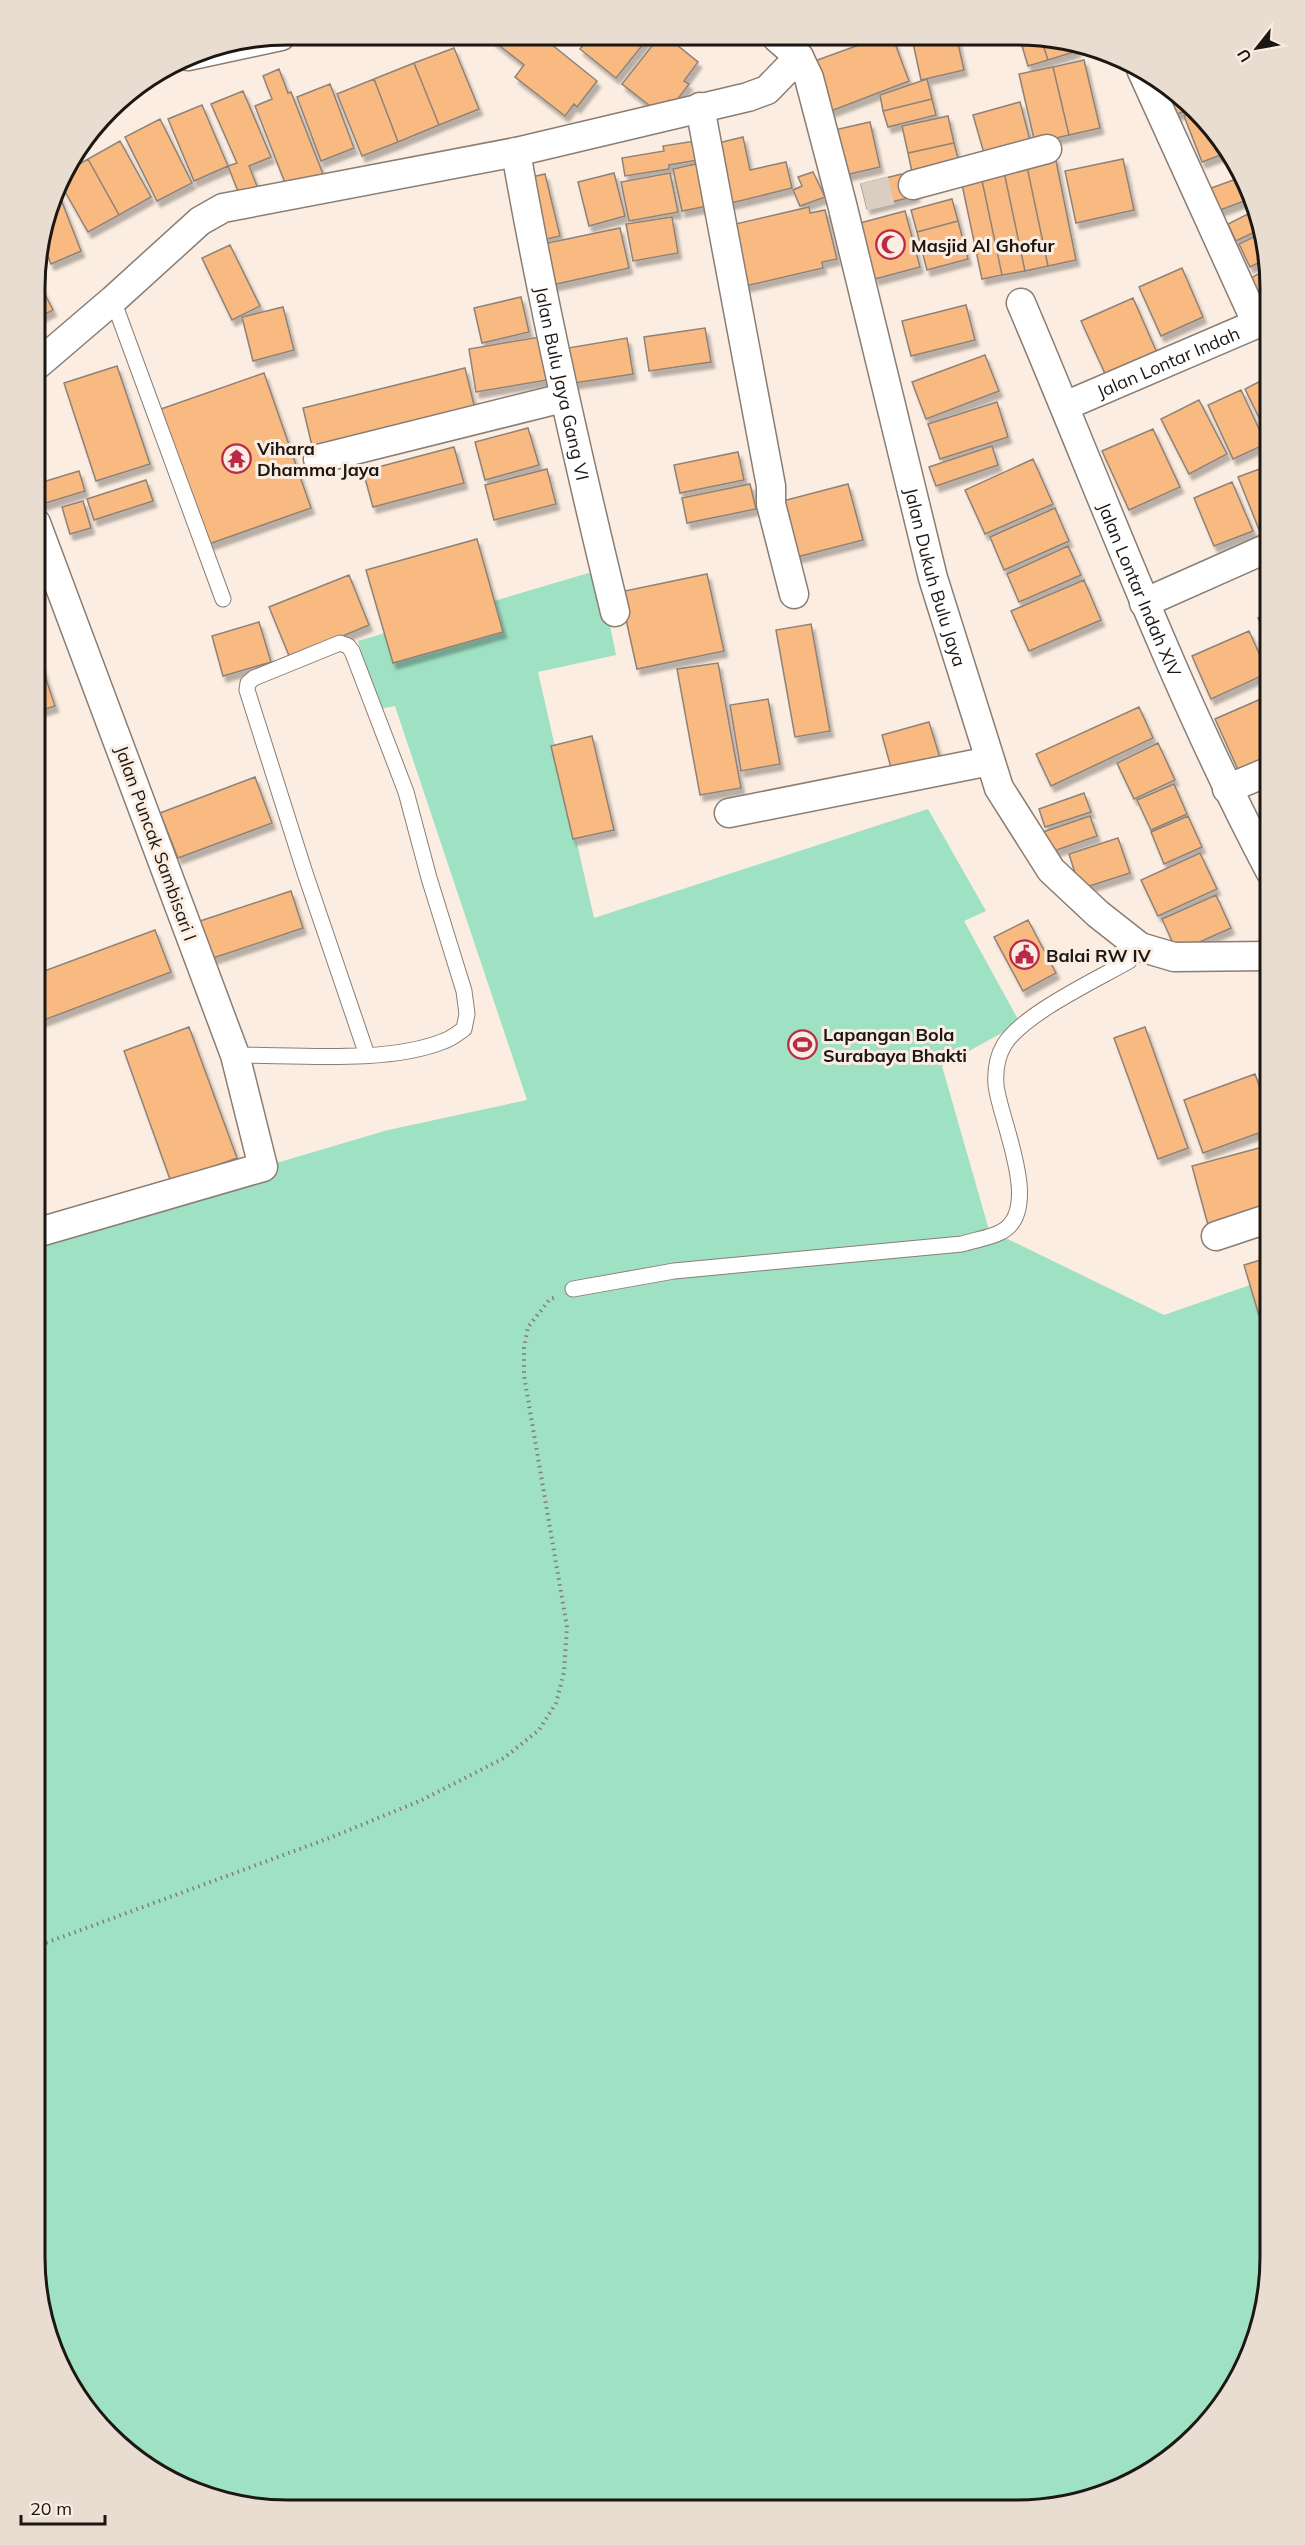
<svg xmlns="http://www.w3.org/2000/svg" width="1305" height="2545" viewBox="0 0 1305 2545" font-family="Mulish,sans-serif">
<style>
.green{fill:#9fe1c3}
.building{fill:#f9ba81;stroke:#8f8278;stroke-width:1.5;filter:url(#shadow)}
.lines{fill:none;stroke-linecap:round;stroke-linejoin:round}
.street-tunnel{stroke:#dacdc2;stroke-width:28;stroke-dasharray:28 14;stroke-linecap:butt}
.lane-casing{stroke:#8a7d73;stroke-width:17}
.street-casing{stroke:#8a7d73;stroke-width:31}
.path{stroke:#857c74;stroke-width:4;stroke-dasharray:1.5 4.5;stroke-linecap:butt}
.lane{stroke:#fff;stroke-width:15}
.street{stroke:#fff;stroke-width:28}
.labels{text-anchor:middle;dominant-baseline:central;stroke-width:6;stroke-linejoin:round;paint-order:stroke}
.poi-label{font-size:18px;font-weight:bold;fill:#1c1713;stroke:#fbede1;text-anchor:start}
.street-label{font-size:18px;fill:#1c1713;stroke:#fbede1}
.rim{fill:none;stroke:#1c1713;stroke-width:3}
</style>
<defs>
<filter id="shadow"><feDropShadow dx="3.5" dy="6" stdDeviation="1.5" flood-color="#0004"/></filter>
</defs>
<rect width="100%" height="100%" fill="#fbede1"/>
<!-- green -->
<path class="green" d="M599,570L616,655L538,672L594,918L928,809L986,911L964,921L1020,1023L942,1066L989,1230L1164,1315L1270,1278L1268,1434L1270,2274L1251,2354L1218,2412L1158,2468L1098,2497L1017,2510L255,2508L191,2491L121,2448L77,2398L48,2338L35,2257L36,1234L388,1130L527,1100L395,706L379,709L358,641Z"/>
<!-- building -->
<path class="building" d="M494,36H541L597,81L577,107L574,104L565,116L515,77L524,65L491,39Z
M590,36L649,37L616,78L580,49Z
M659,37H667L698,62L684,81L689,84L674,104L669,100L659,113L622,84Z
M878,38H893L909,81L831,111L812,62Z
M912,38L957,39L964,70L921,80Z
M1020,39H1041L1048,60L1028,66Z
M1041,39H1066L1074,42L1077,51L1048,60Z
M454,48L479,109L439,125L414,63Z
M1084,60L1100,128L1069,135L1053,67Z
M414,63L439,125L398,142L374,79Z
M1053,67L1069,135L1035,143L1019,74Z
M279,69L288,93L291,92L323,174L287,188L255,106L272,99L263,76Z
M374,79L398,142L362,156L337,94Z
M927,79L932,99L883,111L880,95Z
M1160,81L1184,97L1194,108L1166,118Z
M330,84L354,148L321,161L297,97Z
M243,91L271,157L249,166L257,186L239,194L228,166L237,163L211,104Z
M932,99L936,115L888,127L883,111Z
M1020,102L1032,148L986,160L973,115Z
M202,105L228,166L194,181L168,119Z
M1196,111L1226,145L1229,152L1202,162L1184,116Z
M948,116L954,143L908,153L902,126Z
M160,119L192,183L157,201L125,137Z
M870,122L880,167L841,176L830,131Z
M743,137L750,170L786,162L792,188L723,205L710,145Z
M701,140L704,159L669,165V169L625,176L622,158L664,151L663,146Z
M120,141L151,197L119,215L88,159Z
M954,143L959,162L912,172L908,153Z
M1055,156L1076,260L1048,266L1026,162Z
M88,159L119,215L88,232L59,181L63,173Z
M1123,159L1134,210L1076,223L1065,171Z
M1026,162L1048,266L1025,271L1003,167Z
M700,163L708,206L682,211L673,169Z
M1003,167L1025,271L1002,275L980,171Z
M980,171L1002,275L982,279L960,175Z
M813,172L825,197L800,206L793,190L802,186L798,177Z
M910,172L916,196L867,208L861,184Z
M614,173L625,216L589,226L578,182Z
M670,173L678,212L629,221L621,182Z
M545,174L560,236L538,241L523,179Z
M1239,178L1247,200L1212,213L1203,191Z
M57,189L81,251L51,264L41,240Z
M952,199L958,221L917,232L911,210Z
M809,207L810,213L825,210L837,259L822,262L823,268L741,287L727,226Z
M1258,209L1261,229L1236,241L1228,224Z
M905,211L920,267L875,279L860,223Z
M672,217L678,253L633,261L626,224Z
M958,221L968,259L927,270L917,232Z
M620,228L629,268L552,285L543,244Z
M1262,233L1266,259L1250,267L1239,244Z
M230,245L260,306L232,320L202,258Z
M1182,268L1203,317L1161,336L1139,287Z
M1267,269L1270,306L1265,309L1249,279Z
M37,281H38L53,310L37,318Z
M521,297L529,332L482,343L474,308Z
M1133,298L1158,355L1107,378L1081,321Z
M966,305L975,340L911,356L902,321Z
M283,307L294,350L253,361L242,317Z
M705,328L711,362L649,371L644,337Z
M540,337L547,380L476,392L469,349Z
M627,338L633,374L574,383L568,348Z
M985,355L999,391L926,419L912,382Z
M117,366L150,464L96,481L64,383Z
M465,368L475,409L313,450L303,408Z
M264,373L311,508L209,544L161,409Z
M1270,376V440L1245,389Z
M1241,390L1266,444L1233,459L1208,405Z
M1199,400L1227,454L1189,474L1161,419Z
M997,402L1008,437L940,459L928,424Z
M528,428L539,465L485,480L475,442Z
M1153,429L1180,487L1129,510L1102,451Z
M992,446L998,465L936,486L929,467Z
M454,447L464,483L373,507L363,471Z
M738,452L744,480L680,493L674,465Z
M1033,459L1053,504L985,534L965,490Z
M1270,465V527L1260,532L1238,477Z
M547,469L556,504L494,520L485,485Z
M79,471L85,491L36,506V484Z
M146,480L153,501L94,520L87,499Z
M1232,482L1253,531L1214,546L1194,498Z
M750,484L756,509L687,523L682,498Z
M848,484L863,540L789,559L775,503Z
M83,501L91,528L70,534L62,507Z
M1055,508L1069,541L1004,570L990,537Z
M477,539L503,632L393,663L366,570Z
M1068,546L1081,575L1019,602L1007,574Z
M707,574L724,651L637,669L620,592Z
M349,575L369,625L290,658L269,607Z
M1084,580L1101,620L1029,651L1011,611Z
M1270,613V646L1258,618Z
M259,622L271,662L223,676L212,636Z
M811,624L830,731L795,737L776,630Z
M1249,631L1268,673L1211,699L1192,656Z
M36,649L55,706L36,712Z
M718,663L741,788L700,795L677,669Z
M1270,695V761L1240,774L1215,719Z
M768,699L780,764L741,771L730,705Z
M1139,707L1153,738L1051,786L1036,754Z
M929,722L941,761L893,775L882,735Z
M592,736L614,830L573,839L551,746Z
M1158,743L1175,780L1134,799L1117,763Z
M255,777L272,823L178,858L160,813Z
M1174,784L1187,814L1151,830L1137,800Z
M1084,793L1091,812L1045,827L1039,809Z
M1090,816L1097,836L1048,853L1040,833Z
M1188,816L1202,847L1164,864L1151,832Z
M1118,838L1130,873L1080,889L1069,854Z
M1200,853L1217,889L1158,916L1141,880Z
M291,891L303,928L210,959L197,922Z
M1216,895L1231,928L1177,952L1162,919Z
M1028,920L1056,973L1023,991L994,937Z
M155,930L171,972L36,1023V974Z
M189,1027L237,1158L171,1182L124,1051Z
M1145,1027L1188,1148L1158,1159L1114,1038Z
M1255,1074L1270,1115V1129L1203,1153L1184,1100Z
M1270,1145V1209L1208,1225L1192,1166Z
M1270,1257V1352L1244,1265Z"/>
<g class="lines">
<!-- street-tunnel -->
<path class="street-tunnel" d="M864,197L913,185"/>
<defs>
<path id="lane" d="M113,300L223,599
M235,1055C296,1055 388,1064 444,1041C451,1039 458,1033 464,1029L467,1014L464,991L429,878L406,792L352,651L348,646L340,643L254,678L248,683L247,690L305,873L367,1055
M573,1289L674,1271L962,1244C974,1240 990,1238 1001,1232C1044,1210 999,1118 996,1085C995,1071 997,1057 1004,1045C1023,1014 1096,980 1129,961L1140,947"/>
<g id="street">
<path id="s1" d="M777,38L799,57L809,78L842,204L933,578L999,788L1051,870L1098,914L1140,947L1174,957L1270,956"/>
<path d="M188,56L281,36"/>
<path d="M1141,69L1257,324"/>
<path d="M700,107L771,486V504L794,594"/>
<path id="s2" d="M516,152C543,307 578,459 615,612"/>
<path d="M913,185L1047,149"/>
<path id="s3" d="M1021,303C1102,493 1173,688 1270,871"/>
<path d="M37,365L113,300L200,221L223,208L516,152L748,97L767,90L799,57"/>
<path id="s4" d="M1065,406L1270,318"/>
<path d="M318,459L563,398"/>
<path d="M1144,603L1270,547"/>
<path d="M1227,789L1270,771"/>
<path d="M729,813L990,761"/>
<path d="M36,1233L263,1167L235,1055L36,523"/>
<path d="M1216,1236L1270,1218"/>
</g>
</defs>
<!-- lane casing -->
<use href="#lane" class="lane-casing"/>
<!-- street casing -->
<use href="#street" class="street-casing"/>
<!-- path -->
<path class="path" d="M35,1947L332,1837L422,1800L504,1758L539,1730L556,1703L564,1672L567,1627L524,1376V1348L528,1327L550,1299L556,1297"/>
<!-- lane -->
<use href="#lane" class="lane"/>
<!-- street -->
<use href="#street" class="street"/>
</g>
<!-- icons -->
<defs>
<symbol id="mosque-ring" viewBox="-11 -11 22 22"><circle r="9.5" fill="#fbede1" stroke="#bb2946" stroke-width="1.5"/><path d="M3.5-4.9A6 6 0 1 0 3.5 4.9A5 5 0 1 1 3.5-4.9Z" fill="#bb2946"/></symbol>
<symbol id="temple-ring" viewBox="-11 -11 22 22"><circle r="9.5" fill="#fbede1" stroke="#bb2946" stroke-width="1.5"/><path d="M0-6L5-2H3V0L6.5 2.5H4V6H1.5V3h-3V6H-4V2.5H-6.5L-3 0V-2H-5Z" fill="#bb2946"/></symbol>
<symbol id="civic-ring" viewBox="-11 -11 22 22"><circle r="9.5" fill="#fbede1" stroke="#bb2946" stroke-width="1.5"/><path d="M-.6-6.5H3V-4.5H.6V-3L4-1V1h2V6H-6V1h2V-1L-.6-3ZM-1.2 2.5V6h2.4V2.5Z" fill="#bb2946"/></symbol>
<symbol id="stadium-ring" viewBox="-11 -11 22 22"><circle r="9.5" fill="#fbede1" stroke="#bb2946" stroke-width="1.5"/><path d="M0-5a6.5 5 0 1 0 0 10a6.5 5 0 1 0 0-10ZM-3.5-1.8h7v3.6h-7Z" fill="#bb2946"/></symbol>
</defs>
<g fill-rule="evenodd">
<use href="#mosque-ring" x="874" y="228" width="33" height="33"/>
<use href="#temple-ring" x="220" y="442" width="33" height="33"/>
<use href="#civic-ring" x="1008" y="938" width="33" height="33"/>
<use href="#stadium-ring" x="786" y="1028" width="33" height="33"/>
</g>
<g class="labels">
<!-- poi labels -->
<g class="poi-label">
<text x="911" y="245">Masjid Al Ghofur</text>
<text x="257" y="448">Vihara<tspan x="257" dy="21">Dhamma Jaya</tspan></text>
<text x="1046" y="955">Balai RW IV</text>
<text x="823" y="1034">Lapangan Bola<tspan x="823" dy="21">Surabaya Bhakti</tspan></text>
</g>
<!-- street labels -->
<g class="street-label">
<text stroke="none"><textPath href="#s4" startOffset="112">Jalan Lontar Indah</textPath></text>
<text stroke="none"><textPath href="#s2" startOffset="236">Jalan Bulu Jaya Gang VI</textPath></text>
<text stroke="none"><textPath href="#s1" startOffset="567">Jalan Dukuh Bulu Jaya</textPath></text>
<text stroke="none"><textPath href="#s3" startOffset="310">Jalan Lontar Indah XIV</textPath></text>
<text transform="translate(156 843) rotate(70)">Jalan Puncak Sambisari I</text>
</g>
</g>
<!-- crop -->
<path d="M0 0H1305V2545H0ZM288 45H1017A243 243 0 0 1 1260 288V2257A243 243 0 0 1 1017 2500H288A243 243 0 0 1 45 2257V288A243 243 0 0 1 288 45Z" fill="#e9dcd1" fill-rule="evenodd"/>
<path class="rim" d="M288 45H1017A243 243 0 0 1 1260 288V2257A243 243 0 0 1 1017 2500H288A243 243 0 0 1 45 2257V288A243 243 0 0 1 288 45Z"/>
<!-- north arrow -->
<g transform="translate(1257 48) rotate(239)" stroke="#fbede1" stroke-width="4.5" paint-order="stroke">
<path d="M0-4.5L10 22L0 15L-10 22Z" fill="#1c1713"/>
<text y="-9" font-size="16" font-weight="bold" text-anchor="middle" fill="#1c1713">U</text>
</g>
<!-- scale -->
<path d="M21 2515v9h84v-9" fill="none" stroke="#1c1713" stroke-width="3"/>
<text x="30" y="2515" font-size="18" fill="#1c1713" stroke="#fbede1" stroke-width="4.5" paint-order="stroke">20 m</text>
</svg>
